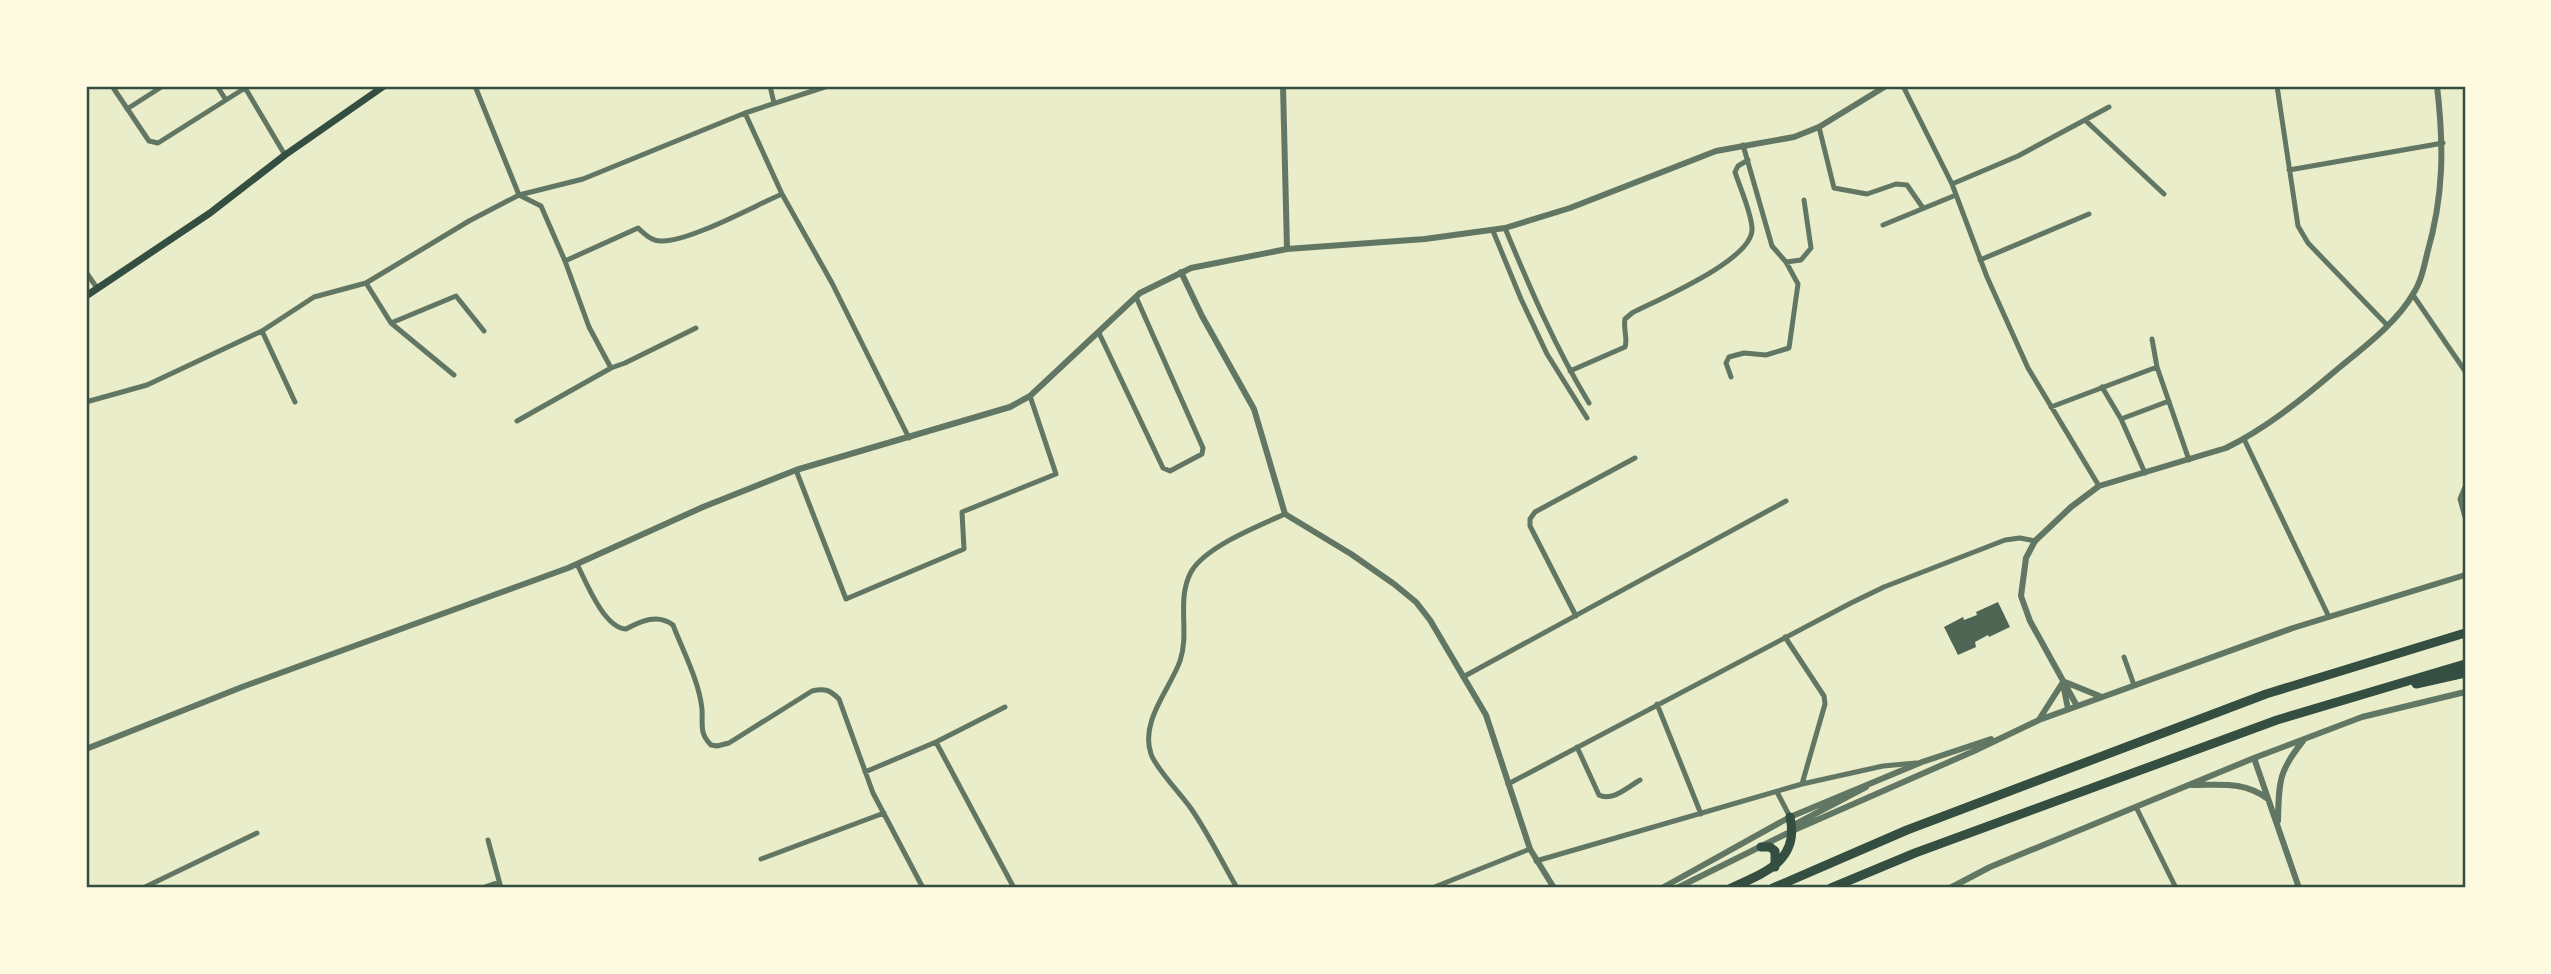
<svg xmlns="http://www.w3.org/2000/svg" width="2551" height="974" viewBox="0 0 2551 974" font-family="'Asap Condensed',sans-serif">
<style>
.building{fill:#4f6655}
.lines{fill:none;stroke-linecap:round;stroke-linejoin:round}
.minor{stroke:#617663;stroke-width:5}
.tertiary{stroke:#617663;stroke-width:6}
.secondary{stroke:#344e41;stroke-width:7}
.trunk{stroke:#344e41;stroke-width:9}
.neatline{fill:none;stroke:#344e41;stroke-width:2.5}
</style>
<rect width="100%" height="100%" fill="#e9edc9"/>
<!-- building -->
<path class="building" d="M1998,602L2010,627L1989,637L1988,635L1975,642L1976,647L1958,655L1944,627L1963,617L1964,620L1977,615L1976,612Z"/>
<g class="lines">
<!-- minor -->
<path class="minor" d="M112,86L149,141L158,143L245,88
M217,86L226,100
M244,86L285,155
M475,86L519,195L541,206L565,261L589,327L611,368L625,363L696,328
M770,86L774,103
M872,86H881
M1903,86L1952,184L1987,277L2028,368L2099,486
M2277,86L2298,226L2308,243L2387,325
M127,109L163,86
M2085,120L2164,194
M1819,127L1834,188L1867,194L1896,184L1907,185L1923,208
M2289,170L2443,143
M1952,184L2018,156L2109,107
M782,194L832,283L909,438
M1883,225L1956,195
M1505,228C1530,288 1555,347 1589,403
M1493,231L1521,299L1547,354L1587,418
M1980,260L2089,214
M565,261L638,228C645,234 651,241 661,241C689,242 754,206 782,194L745,113
M1786,262L1801,260L1811,248L1804,200
M86,272L97,288
M366,283L391,323L454,375
M2413,295L2465,371
M391,323L456,296L484,331
M262,331L295,402
M1099,333L1163,468L1170,471L1202,454L1203,448L1136,297
M2152,339L2157,367L2189,460
M1570,371L1625,347C1628,339 1623,329 1625,319L1632,313C1657,300 1753,260 1752,229C1752,214 1740,188 1735,172L1738,166L1748,160
M1731,377L1726,363L1729,357L1744,353L1766,355L1789,348L1798,284L1786,262L1772,246L1743,145
M2102,387L2121,419L2145,473
M86,402L147,385L262,331L314,297L366,283L469,221L519,195L583,179L745,113L828,86
M2051,407L2157,367
M2121,419L2169,401
M517,421L611,368
M2244,439L2329,617
M796,470L846,599L964,549L962,512L1056,474L1030,396
M2465,487L2460,499L2465,517
M577,564C586,582 604,628 626,629C641,621 658,613 673,625C683,651 699,681 702,709C703,725 699,733 711,745L717,746L729,743L812,691C825,688 830,690 839,699L873,793L923,888
M1576,616L1530,526V519L1535,512L1635,458
M1785,637L1824,696L1825,704L1802,784
M2124,657L2134,685
M1463,677L1786,501
M1657,704L1701,814
M936,742L1014,888
M1577,747L1599,795C1612,802 1628,787 1640,780
M865,772L936,742L1005,707
M1508,784L1851,603L1884,587L2005,540L2020,538L2035,541
M1777,792L1790,817
M2136,807L2176,888
M488,840L501,888
M761,859L884,813
M1536,861L1802,784L1883,766L1916,763
M143,888L257,833
M482,888L499,882
M1237,888C1222,862 1209,835 1192,810C1182,795 1156,769 1151,754C1140,721 1169,691 1180,661C1190,632 1176,600 1191,572C1205,547 1260,525 1285,514
M1432,888L1530,849"/>
<!-- tertiary -->
<path class="tertiary" d="M1283,86L1287,249
M1181,272L1202,316L1254,409L1285,514L1351,554L1394,584L1416,602L1430,620L1486,715L1530,849L1554,888
M2065,682L2102,697
M2063,684L2068,709
M2077,706L2030,621L2021,596L2026,558L2035,541L2071,507L2099,486L2226,448C2265,429 2301,400 2334,372C2360,350 2396,324 2413,294C2421,282 2424,267 2427,254C2444,195 2444,146 2437,86
M2040,718L2063,682
M86,749L242,687L568,568L703,507L796,470L1010,407L1030,396L1140,293L1191,268L1287,249L1425,239L1505,228L1570,208L1716,151L1794,137L1819,127L1886,86
M2254,758L2299,888
M2192,785C2221,785 2244,781 2268,799
M2278,821C2279,782 2278,772 2303,741
M1792,826L1866,787
M1662,888L1790,817L1922,762L1991,739
M1677,888L1792,831L1974,751L2039,720L2293,628L2465,575
M1950,888L1990,867L2254,758L2362,717L2465,692"/>
<!-- secondary -->
<path class="secondary" d="M86,296L210,213L285,155L384,86"/>
<!-- trunk -->
<path class="trunk" d="M2416,684L2465,673
M1761,847H1770L1775,851V867
M1731,888C1764,873 1800,861 1790,817
M1773,888L1907,830L2266,694L2465,633
M1831,888L1915,853L2277,720L2465,664"/>
</g>
<!-- border -->
<rect width="2551" height="974" fill="none" stroke="#fefae0" stroke-width="175"/>
<rect x="88" y="88" width="2376" height="798" class="neatline"/>
</svg>
